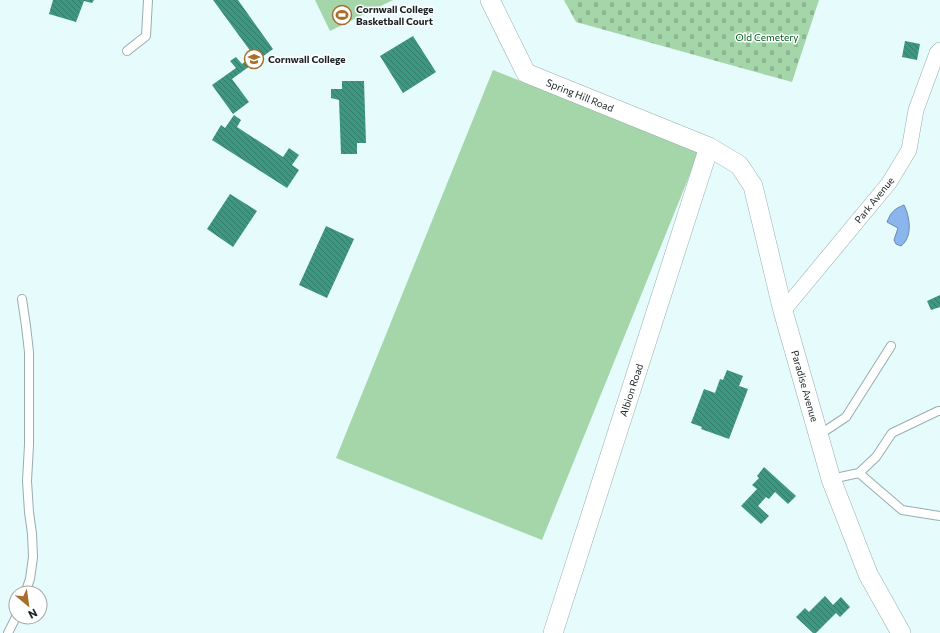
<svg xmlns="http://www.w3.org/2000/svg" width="940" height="633" viewBox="0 0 940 633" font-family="Commissioner,sans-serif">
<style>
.cemetery{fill:url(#cemetery-stones)}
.pitch{fill:#a5d6a9}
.water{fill:#8ab6ed;stroke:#688ab0}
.building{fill:url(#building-back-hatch)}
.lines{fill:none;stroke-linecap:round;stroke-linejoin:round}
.service-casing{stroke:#99adae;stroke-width:10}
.minor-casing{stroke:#99adae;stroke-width:16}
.tertiary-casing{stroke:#99adae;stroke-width:20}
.service{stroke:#fff;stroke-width:8}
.minor{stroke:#fff;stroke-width:15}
.tertiary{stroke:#fff;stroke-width:19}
.labels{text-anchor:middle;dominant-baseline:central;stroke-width:3;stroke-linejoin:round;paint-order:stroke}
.poi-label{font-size:10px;font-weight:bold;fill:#1a2223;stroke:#fff;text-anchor:start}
.park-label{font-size:10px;fill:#00591b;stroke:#fff}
.street-label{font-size:10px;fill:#1a2223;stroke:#fff}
</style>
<defs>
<pattern id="cemetery-stones" width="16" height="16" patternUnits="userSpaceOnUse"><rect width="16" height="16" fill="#a5d6a9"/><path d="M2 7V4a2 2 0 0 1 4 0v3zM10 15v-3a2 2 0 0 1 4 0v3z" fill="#8db791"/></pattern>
<pattern id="building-back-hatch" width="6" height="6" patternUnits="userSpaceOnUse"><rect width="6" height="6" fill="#3e9780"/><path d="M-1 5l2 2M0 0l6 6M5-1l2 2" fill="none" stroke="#337b68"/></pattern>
</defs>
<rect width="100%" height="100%" fill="#e5fbfc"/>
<!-- cemetery -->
<path class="cemetery" d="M564,0H819L792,82L576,22Z"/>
<!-- pitch -->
<path class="pitch" d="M315,0H393L330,31Z
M493,70L699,152L542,540L336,458Z"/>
<!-- water -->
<path class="water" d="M904,205C910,217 913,237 901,246L896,244L894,240L898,228L887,222C891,212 894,209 904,205Z"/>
<!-- building -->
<path class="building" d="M53,0H94L92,3L84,1L76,22L49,14Z
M213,0H238L273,49L232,79L249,102L233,114L212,85L236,68L230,61L236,57L242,64L254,56Z
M413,36L436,72L403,93L380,56Z
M905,41L920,44L917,60L902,57Z
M342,81H364L366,143H357V154H341L339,100L331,98V89H342Z
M234,115L241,120L237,127L283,157L289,148L299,155L292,165L299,170L287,188L212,140L221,125L225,128Z
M230,194L257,211L233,247L207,229Z
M326,226L354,239L327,298L299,285Z
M940,295V307L931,310L927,301Z
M727,370L743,376L739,386L748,389L729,439L701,429L702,427L691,423L704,389L715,393L720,379L723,380Z
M764,467L796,496L788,504L775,492L769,499L766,497L758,506L769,516L761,524L741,506L757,489L752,485L759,478L757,476Z
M825,596L833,605L841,597L850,607L840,617L836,613L816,633H813L796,617L805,608L809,612Z"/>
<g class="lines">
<defs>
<path id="service" d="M127,51L146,36L148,0
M22,299L26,326L29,352V445L27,481L29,512L32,534L33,557L30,579L25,593
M819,435L846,417L891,346
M859,473L902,510L940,516
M831,479L859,473L876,457L892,433L938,411H940
M8,633L16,617"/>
<path id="minor" d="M783,311L889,183L909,150L916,110L937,53L940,50"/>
<path id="tertiary" d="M490,0L526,73L709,147L739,165L753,186L783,311L831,479L868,574L901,633
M553,633L709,147"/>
</defs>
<!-- service casing -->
<use href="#service" class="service-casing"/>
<!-- minor casing -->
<use href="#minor" class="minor-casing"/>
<!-- tertiary casing -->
<use href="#tertiary" class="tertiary-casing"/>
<!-- service -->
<use href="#service" class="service"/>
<!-- minor -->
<use href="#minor" class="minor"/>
<!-- tertiary -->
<use href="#tertiary" class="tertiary"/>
</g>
<!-- icons -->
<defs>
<symbol id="stadium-ring" viewBox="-11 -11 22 22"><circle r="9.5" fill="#fff" stroke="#a76e2c" stroke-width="1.5"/><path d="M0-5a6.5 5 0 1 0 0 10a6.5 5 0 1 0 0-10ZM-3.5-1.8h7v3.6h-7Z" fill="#a76e2c"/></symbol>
<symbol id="school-ring" viewBox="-11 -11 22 22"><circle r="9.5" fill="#fff" stroke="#a76e2c" stroke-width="1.5"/><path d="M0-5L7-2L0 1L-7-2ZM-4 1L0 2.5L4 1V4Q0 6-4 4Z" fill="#a76e2c"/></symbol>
</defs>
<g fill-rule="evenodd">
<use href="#stadium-ring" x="331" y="4" width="22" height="22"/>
<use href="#school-ring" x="243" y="48" width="22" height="22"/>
</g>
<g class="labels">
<!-- poi labels -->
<g class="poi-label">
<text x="356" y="9">Cornwall College<tspan x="356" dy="12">Basketball Court</tspan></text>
<text x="268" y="59">Cornwall College</text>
</g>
<!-- park labels -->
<g class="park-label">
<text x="767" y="37">Old Cemetery</text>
</g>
<!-- street labels -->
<g class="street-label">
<text transform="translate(580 95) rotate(22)">Spring Hill Road</text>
<text transform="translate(874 200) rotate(-51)">Park Avenue</text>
<text transform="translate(805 386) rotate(74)">Paradise Avenue</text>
<text transform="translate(631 390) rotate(-72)">Albion Road</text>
</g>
</g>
<!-- north arrow -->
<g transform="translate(28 605) rotate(151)"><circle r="19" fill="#ffffff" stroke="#a3a7a7"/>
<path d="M0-3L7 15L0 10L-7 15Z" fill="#a76e2c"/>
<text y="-6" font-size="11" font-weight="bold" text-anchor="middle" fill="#1a2223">N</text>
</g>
</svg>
